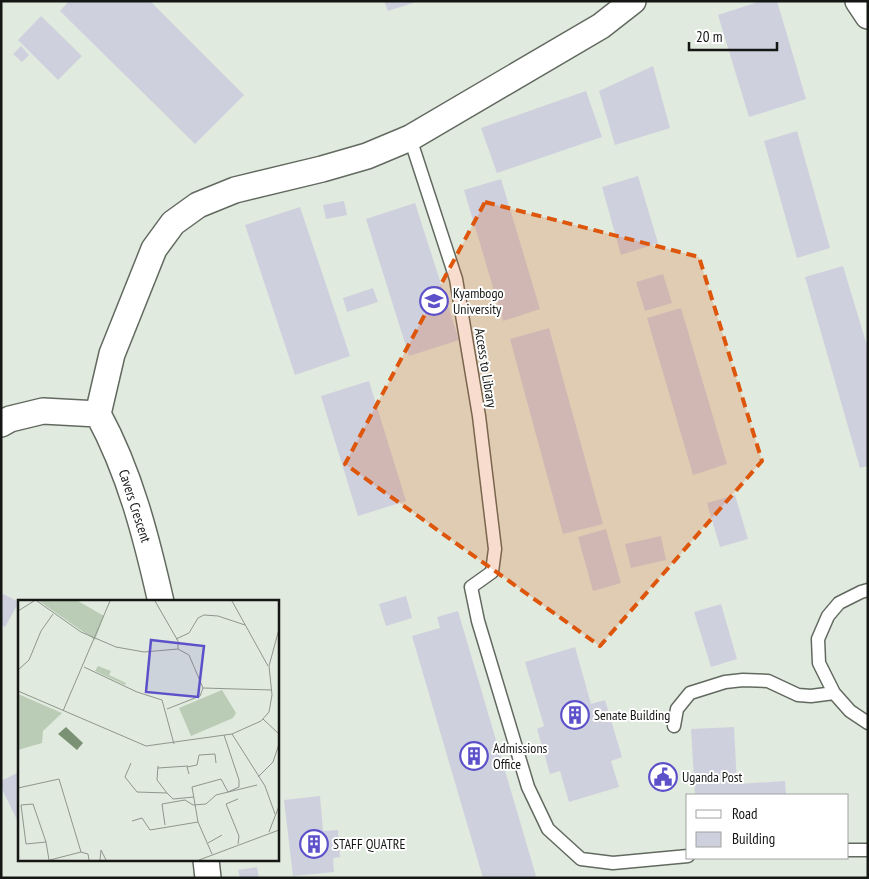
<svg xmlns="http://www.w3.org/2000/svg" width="869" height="879" viewBox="0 0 869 879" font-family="'PT Sans Narrow',sans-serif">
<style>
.building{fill:#cfd0de}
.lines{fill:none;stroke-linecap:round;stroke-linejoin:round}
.lane-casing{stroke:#626a60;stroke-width:15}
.street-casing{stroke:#626a60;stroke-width:28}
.lane{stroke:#fff;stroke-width:12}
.street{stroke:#fff;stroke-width:25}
.marked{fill:#dd560c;fill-opacity:0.2;stroke:#dd560c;stroke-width:4;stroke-dasharray:10 6;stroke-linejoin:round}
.labels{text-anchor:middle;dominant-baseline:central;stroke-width:4;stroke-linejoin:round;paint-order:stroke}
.poi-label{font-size:14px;fill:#141713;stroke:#fff;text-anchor:start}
.street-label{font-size:14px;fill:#141713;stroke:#fff}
.inset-road{fill:none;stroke:#8f968d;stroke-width:1}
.view{fill:#5d51ca;fill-opacity:0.15;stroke:#5d51ca;stroke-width:2.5}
.inset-edge{fill:none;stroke:#141713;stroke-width:2.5}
</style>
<rect width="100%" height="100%" fill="#e1eade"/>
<!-- building -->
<path class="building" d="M69,1H150L244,95L195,144L60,11Z
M384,1H416V2L388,11Z
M761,1H777L806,99L749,117L718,15Z
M41,16L82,56L58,80L18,40Z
M21,46L29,55L22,62L13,54Z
M653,66L670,128L615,145L599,91Z
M586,91L602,137L497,173L481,128Z
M797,131L830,248L797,258L764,141Z
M638,176L658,243L621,255L602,187Z
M501,179L540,309L503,321L464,190Z
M344,201L347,215L326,219L323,205Z
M415,203L459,340L409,356L366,219Z
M300,207L350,356L295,375L245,225Z
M843,266L868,349V466L860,468L805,277Z
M663,274L672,303L645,311L636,282Z
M373,288L378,302L347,312L343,298Z
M681,308L727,464L693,475L647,318Z
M549,328L603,524L563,534L510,339Z
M369,381L406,501L358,516L321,396Z
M735,495L748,539L720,547L707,503Z
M606,529L621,583L593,591L578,537Z
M661,536L666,560L631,568L625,544Z
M1,593L19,602L5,627L1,625Z
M406,596L412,618L386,626L379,604Z
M721,604L737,659L711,667L694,612Z
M458,611L536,876L529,878H483L412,636L440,628L437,617Z
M575,647L591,704L605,700L622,757L611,761L619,787L569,802L560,771L550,774L537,729L544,726L525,662Z
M734,727L737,784L785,781L786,795H695L691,729Z
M19,772V824L1,787V781Z
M320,796L323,831L338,830L340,857L333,858L334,872L293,876L284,800Z
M257,867L259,878H240L238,870Z"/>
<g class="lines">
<defs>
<path id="lane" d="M410,138L456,279L479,416L495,549L492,572L471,587L478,621L528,787L548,829L581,859L613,863L688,856
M868,590L861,592L839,603L828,616L818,639L819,663L834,693L850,711L868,723
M674,726L677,709L690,693L725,682L743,680L768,681L798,695L811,696L834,693
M848,850H868"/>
<path id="street" d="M858,1L868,16
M98,414L112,354L154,249L173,223L198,205L235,190L322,169L367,156L410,138L601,26L633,1
M98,414C130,473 146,536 161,602
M1,424L10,419L43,411L98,414
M206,860L208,878"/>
</defs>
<!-- lane casing -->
<use href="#lane" class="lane-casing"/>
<!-- street casing -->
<use href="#street" class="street-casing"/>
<!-- lane -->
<use href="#lane" class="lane"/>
<!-- street -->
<use href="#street" class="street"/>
</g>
<!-- marked area -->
<path class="marked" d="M485,202L699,257L762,461L600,646L345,464Z"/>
<!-- icons -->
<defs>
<symbol id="university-ring" viewBox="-11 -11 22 22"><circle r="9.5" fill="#fff" stroke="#5d51ca" stroke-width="1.5"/><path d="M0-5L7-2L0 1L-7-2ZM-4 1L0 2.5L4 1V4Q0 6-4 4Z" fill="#5d51ca"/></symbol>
<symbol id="building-ring" viewBox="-11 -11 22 22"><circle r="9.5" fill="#fff" stroke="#5d51ca" stroke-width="1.5"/><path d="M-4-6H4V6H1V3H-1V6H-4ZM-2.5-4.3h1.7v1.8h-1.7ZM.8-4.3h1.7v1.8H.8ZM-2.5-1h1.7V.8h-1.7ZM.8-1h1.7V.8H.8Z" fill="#5d51ca"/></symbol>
<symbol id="civic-ring" viewBox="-11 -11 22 22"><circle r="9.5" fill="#fff" stroke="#5d51ca" stroke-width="1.5"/><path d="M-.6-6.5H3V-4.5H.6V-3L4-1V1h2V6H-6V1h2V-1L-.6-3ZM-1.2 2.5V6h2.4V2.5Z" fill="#5d51ca"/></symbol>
</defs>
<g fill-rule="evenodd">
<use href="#university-ring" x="418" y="285" width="32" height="32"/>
<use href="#building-ring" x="559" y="699" width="32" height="32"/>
<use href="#building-ring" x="458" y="740" width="32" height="32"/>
<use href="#civic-ring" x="647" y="761" width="32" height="32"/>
<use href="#building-ring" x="298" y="828" width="32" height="32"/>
</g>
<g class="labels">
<!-- poi labels -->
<g class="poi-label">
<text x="453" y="293">Kyambogo<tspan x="453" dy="16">University</tspan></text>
<text x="594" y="715">Senate Building</text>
<text x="493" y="748">Admissions<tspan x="493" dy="16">Office</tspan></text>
<text x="682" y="777">Uganda Post</text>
<text x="333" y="844">STAFF QUATRE</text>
</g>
<!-- street labels -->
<g class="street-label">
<text transform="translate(486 368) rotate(81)">Access to Library</text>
<text transform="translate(135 506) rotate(72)">Cavers Crescent</text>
</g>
</g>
<!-- overview -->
<g transform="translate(18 600)">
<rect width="261" height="261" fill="#e1eade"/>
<path d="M21,1H60L86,16L77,40ZM80,66L93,71L91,75L108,83L107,85L77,71ZM204,90L218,113L215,118L173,136L161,108ZM0,94L44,113L25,131L24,143L0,150Z" fill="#baccb5"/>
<path d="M48,127L65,143L59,150L40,134Z" fill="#7b9174"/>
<path class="inset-road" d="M19,1L63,32L98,47L126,52L160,49M137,1L160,41V49M214,1L250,66M0,11L16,1M158,39L171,33L180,18L186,15L200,16L227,25M66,67L119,92L144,100L156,144M0,70L11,60L23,31L35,14M185,88L254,90M0,91L128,146L214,134L243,121L251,112L254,95L251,66L261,29M149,109L182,96L185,88L171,55L160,49M45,111L92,1M245,119L261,134M214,134L247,186L257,214M113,163L107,177L119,192L149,193L155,199L176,197M140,166L139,180L149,193M140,168L170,166M171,174L169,167L179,165L181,155L197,154L198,163M240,177L255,162L261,144M0,188L41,179L63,252M114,221L124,218L132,230L180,222M147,225L144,204L167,200L175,205L188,204L198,195L239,185M251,232L261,206M28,242L8,244L3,205L15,204L28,242L31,260M190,243L204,235M220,244L221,236L208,204L220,199M194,254L180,222L174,187L203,179L210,192L221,187V180L206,135M32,260L63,252L70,254L71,260M82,260L83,250L88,260M181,260L261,230"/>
<path class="view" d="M133,40L186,46L180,97L128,92Z"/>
<rect width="261" height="261" class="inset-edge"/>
</g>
<!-- border -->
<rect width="869" height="879" fill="none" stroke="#141713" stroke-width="5"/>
<!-- legend -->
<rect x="686" y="794" width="162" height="65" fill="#ffffff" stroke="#a1a2a1"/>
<rect x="696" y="810" width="25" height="8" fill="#ffffff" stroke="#a1a2a1"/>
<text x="732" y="819" font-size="15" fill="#141713">Road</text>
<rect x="696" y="832" width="25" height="15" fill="#cfd0de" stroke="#a1a2a1"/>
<text x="732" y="844" font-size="15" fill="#141713">Building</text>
<!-- scale -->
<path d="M689 42v8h88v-8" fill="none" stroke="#141713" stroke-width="2.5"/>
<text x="696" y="42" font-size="15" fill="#141713" stroke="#ffffff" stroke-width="4" paint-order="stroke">20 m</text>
</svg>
